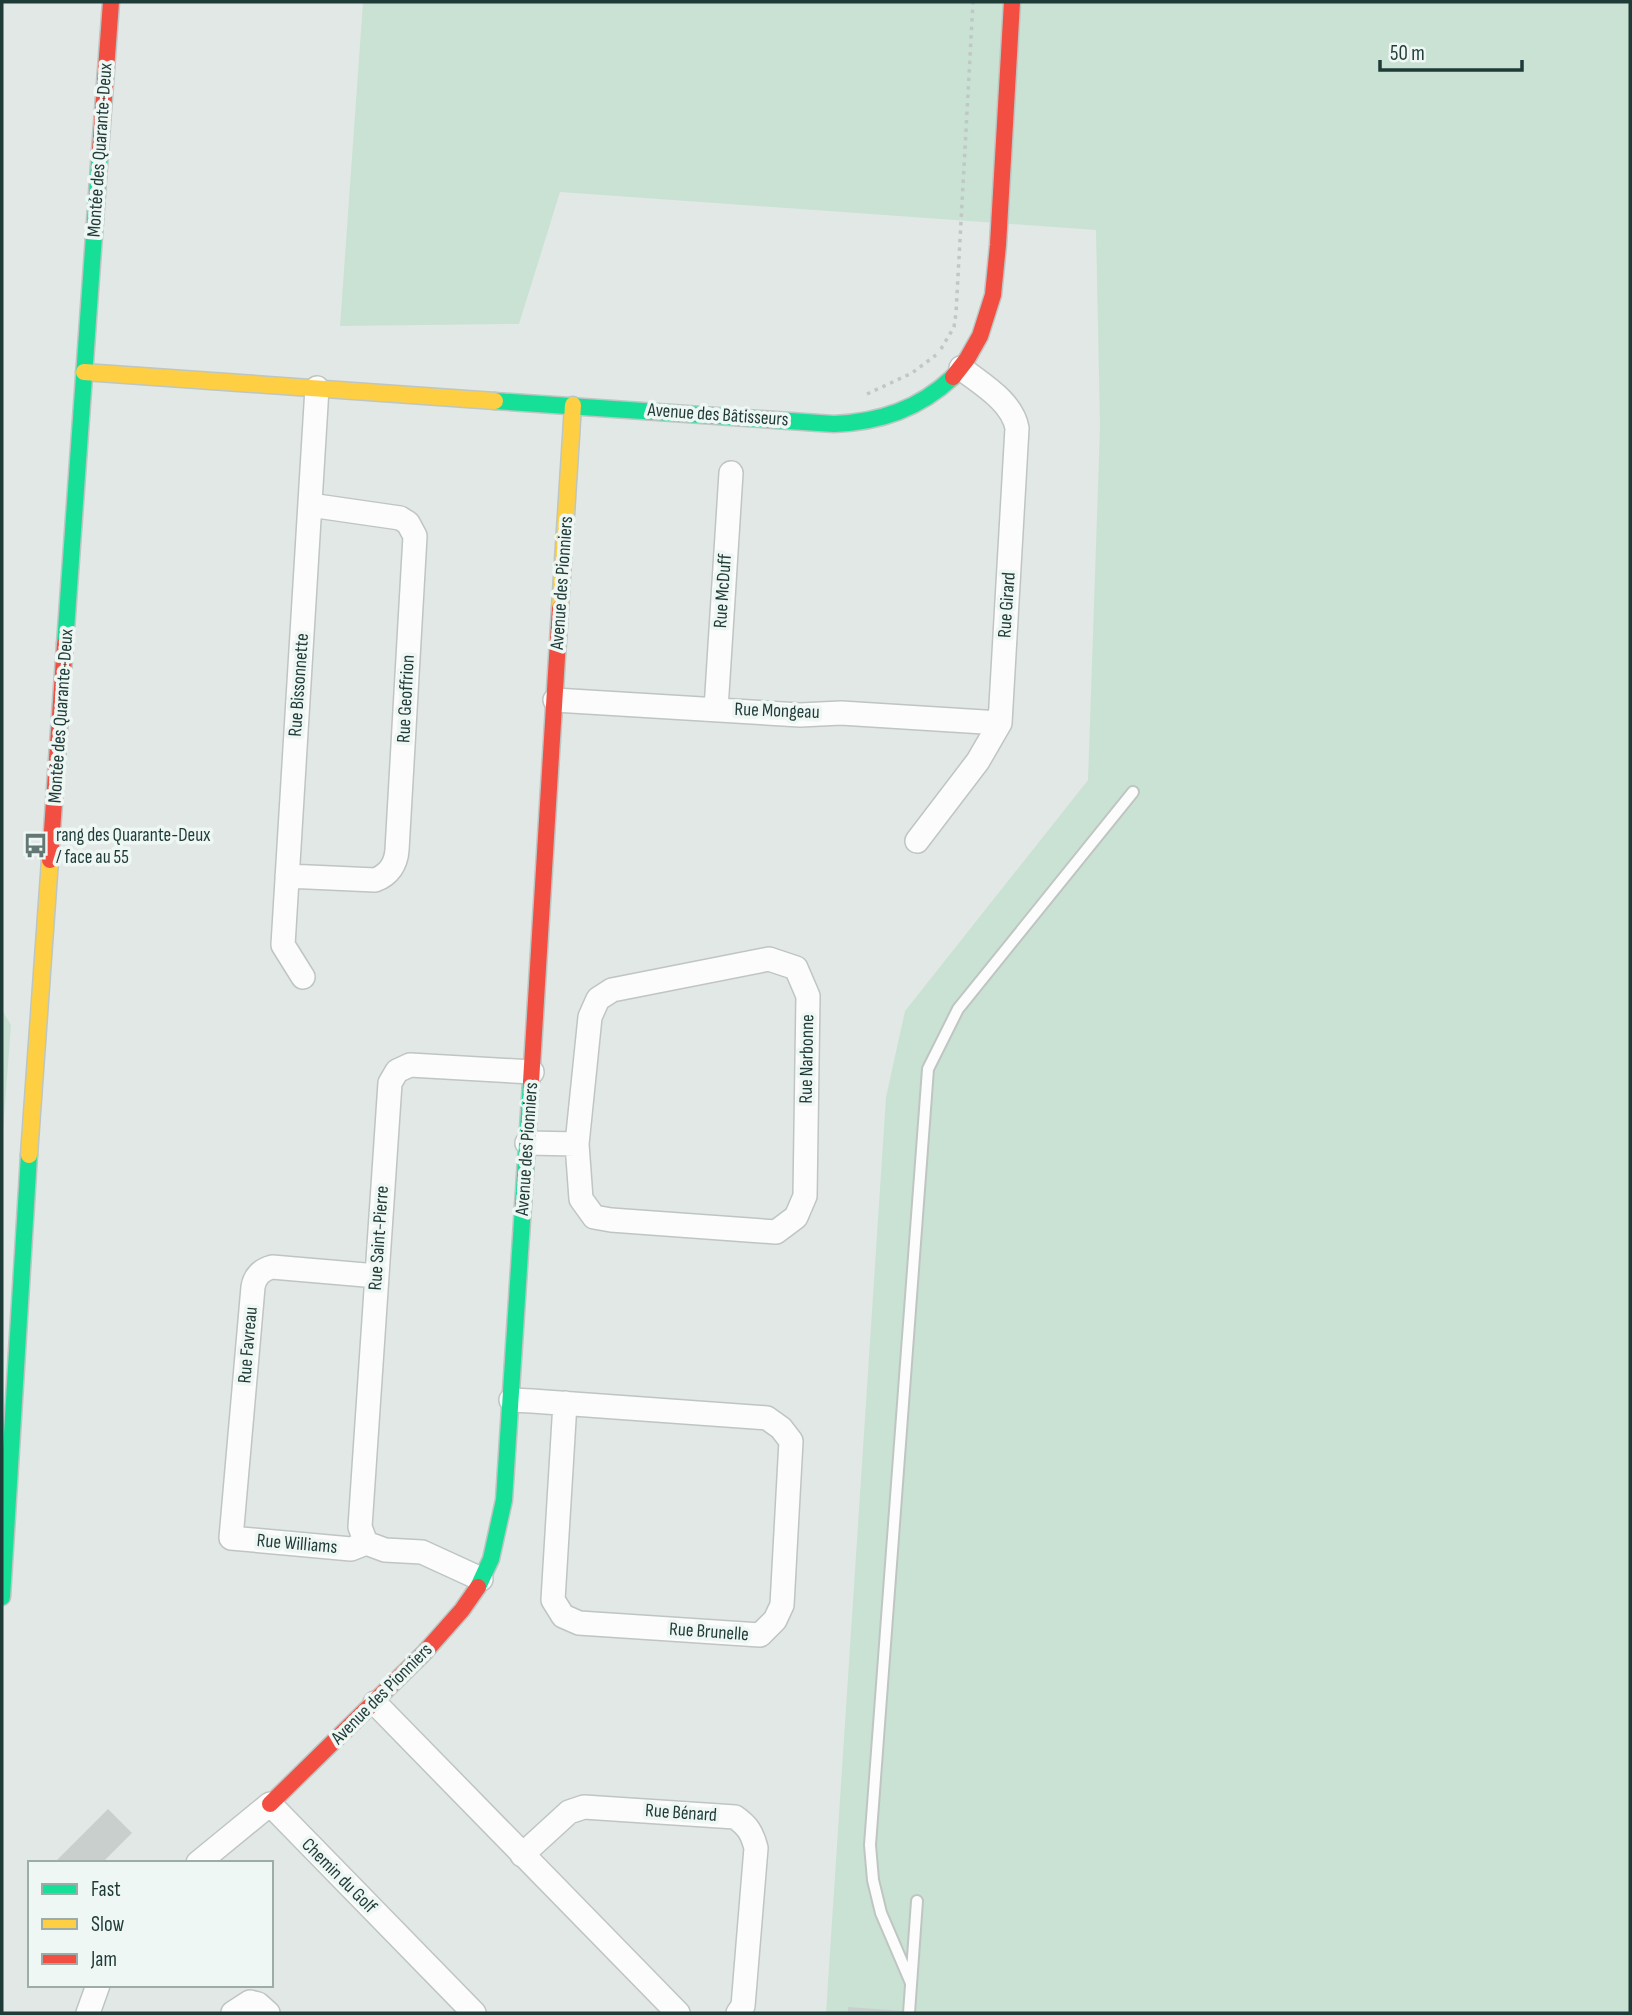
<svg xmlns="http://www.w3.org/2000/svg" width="1632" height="2015" viewBox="0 0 1632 2015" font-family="'Sofia Sans Condensed',sans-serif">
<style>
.green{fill:#cae2d4}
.building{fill:#c9cfcd}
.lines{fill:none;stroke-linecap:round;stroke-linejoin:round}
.lane-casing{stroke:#bfc5c3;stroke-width:14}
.street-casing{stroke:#bfc5c3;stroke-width:26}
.fast-casing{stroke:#bdc6c3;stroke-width:19}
.slow-casing{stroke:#bdc6c3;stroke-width:19}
.jam-casing{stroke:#bdc6c3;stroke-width:19}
.path{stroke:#bfc8c7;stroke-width:3.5;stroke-dasharray:3.5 5;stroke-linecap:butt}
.lane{stroke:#fbfcfb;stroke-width:10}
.street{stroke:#fbfcfb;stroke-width:23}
.fast{stroke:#16e098;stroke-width:16}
.slow{stroke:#ffcf43;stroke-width:16}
.jam{stroke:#f24e42;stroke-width:16}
.labels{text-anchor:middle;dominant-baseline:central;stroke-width:7;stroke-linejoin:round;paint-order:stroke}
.street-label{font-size:19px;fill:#1f3b37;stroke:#eff7f4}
.poi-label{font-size:19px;fill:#1f3b37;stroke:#eff7f4;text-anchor:start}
</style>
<rect width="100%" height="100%" fill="#e2e8e6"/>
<!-- green -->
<path class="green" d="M363,2H1630V2013H826L886,1097L905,1011L1088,780L1100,427L1096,230L560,192L519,324L340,326Z
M2,1010L11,1025L2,1144Z"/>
<!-- building -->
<path class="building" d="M108,1809L132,1833L102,1863H54Z
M848,2007L903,2011V2013H848Z"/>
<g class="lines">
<defs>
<path id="lane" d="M911,1983L881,1913L873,1880L870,1845L928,1069L958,1009L1133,792
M909,2013L917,1901"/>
<path id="street" d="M555,700L800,715L841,713L1000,723
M716,709L731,473
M917,841L978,761L1000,723L1017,428C1012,401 981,384 961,368
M287,876L375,880C389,875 396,864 397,850L415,536L408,523L400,518L310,505
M769,959L796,968L808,996L805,1196L796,1217L776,1232L611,1220L594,1217L581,1199L577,1144L590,1017L598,999L612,990Z
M303,977L283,945L317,388
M527,1143L577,1144
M377,1276L272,1267C261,1270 255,1276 253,1287L231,1538L351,1549L366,1543L385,1550L422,1552L481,1579
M511,1400L532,1401L767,1418L781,1428L791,1441L782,1605L775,1620L760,1635L579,1623L563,1616L553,1600L565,1403
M366,1543L360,1527L390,1083L397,1071L410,1065L532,1072
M375,1703L678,2013
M522,1855L569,1812L584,1807L735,1817C748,1826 752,1833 756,1848L743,2006L738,2013
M198,1863L270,1804L474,2013
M88,2013L98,1985
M233,2013L250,2002L258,2004L268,2013"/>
<path id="fast" d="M495,401L834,424C880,422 919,409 953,377
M65,644L100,151
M478,1587L491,1559L504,1500L531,1082
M2,1597L29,1155"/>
<path id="slow" d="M84,372L495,401
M560,608L573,405
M29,1155L50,860"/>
<path id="jam" d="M100,151L111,2
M953,377L967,359L980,336L993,295L998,245L1012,2
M50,860L65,644
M531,1082L560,608
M270,1804L424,1653L462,1610L478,1587"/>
</defs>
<!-- lane casing -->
<use href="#lane" class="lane-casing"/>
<!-- street casing -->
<use href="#street" class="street-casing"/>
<!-- fast casing -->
<use href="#fast" class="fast-casing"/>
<!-- slow casing -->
<use href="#slow" class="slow-casing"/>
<!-- jam casing -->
<use href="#jam" class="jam-casing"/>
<!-- path -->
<path class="path" d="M941,349L954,327L956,313L973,2
M867,394L912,373L936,355"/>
<!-- lane -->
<use href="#lane" class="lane"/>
<!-- street -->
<use href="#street" class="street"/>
<!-- fast -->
<use href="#fast" class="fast"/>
<!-- slow -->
<use href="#slow" class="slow"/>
<!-- jam -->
<use href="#jam" class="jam"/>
</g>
<!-- icons -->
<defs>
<symbol id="bus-bare" viewBox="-9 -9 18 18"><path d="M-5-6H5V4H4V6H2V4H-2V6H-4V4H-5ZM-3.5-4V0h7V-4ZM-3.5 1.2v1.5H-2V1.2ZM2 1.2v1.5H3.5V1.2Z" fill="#637874" stroke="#eff7f4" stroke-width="2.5" paint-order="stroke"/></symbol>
</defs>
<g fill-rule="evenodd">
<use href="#bus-bare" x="18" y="828" width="35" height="35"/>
</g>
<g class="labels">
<!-- street labels -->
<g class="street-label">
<text transform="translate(100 150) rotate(-86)">Montée des Quarante-Deux</text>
<text transform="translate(718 415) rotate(4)">Avenue des Bâtisseurs</text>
<text transform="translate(562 583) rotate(-86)">Avenue des Pionniers</text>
<text transform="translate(723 591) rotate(-86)">Rue McDuff</text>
<text transform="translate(1007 605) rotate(-86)">Rue Girard</text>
<text transform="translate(299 685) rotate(-86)">Rue Bissonnette</text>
<text transform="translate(406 699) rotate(-87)">Rue Geoffrion</text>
<text transform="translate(777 711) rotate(2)">Rue Mongeau</text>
<text transform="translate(61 716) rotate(-86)">Montée des Quarante-Deux</text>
<text transform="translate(807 1059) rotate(-89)">Rue Narbonne</text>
<text transform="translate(527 1149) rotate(-86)">Avenue des Pionniers</text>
<text transform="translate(379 1238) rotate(-86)">Rue Saint-Pierre</text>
<text transform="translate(248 1345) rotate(-85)">Rue Favreau</text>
<text transform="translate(297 1544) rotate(5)">Rue Williams</text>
<text transform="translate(709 1632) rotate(4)">Rue Brunelle</text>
<text transform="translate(382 1694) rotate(-45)">Avenue des Pionniers</text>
<text transform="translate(681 1813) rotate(4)">Rue Bénard</text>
<text transform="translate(339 1876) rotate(45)">Chemin du Golf</text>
</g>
<!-- poi labels -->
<g class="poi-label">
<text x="56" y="835">rang des Quarante-Deux<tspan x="56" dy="22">/ face au 55</tspan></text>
</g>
</g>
<!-- border -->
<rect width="1632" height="2015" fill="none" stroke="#1f3b37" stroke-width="7"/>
<!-- legend -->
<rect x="28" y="1861" width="245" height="126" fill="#eff7f4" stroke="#9caca8" stroke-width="2"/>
<rect x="42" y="1884" width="35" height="10" fill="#16e098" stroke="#9caca8" stroke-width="2"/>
<text x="91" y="1896" font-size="21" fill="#1f3b37">Fast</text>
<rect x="42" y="1919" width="35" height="10" fill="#ffcf43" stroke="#9caca8" stroke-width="2"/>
<text x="91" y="1931" font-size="21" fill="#1f3b37">Slow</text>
<rect x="42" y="1954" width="35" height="10" fill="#f24e42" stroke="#9caca8" stroke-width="2"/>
<text x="91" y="1966" font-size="21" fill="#1f3b37">Jam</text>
<!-- scale -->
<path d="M1380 60v10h142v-10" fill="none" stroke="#1f3b37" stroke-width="3.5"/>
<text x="1390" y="60" font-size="21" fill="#1f3b37" stroke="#eff7f4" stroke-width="5" paint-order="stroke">50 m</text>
</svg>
